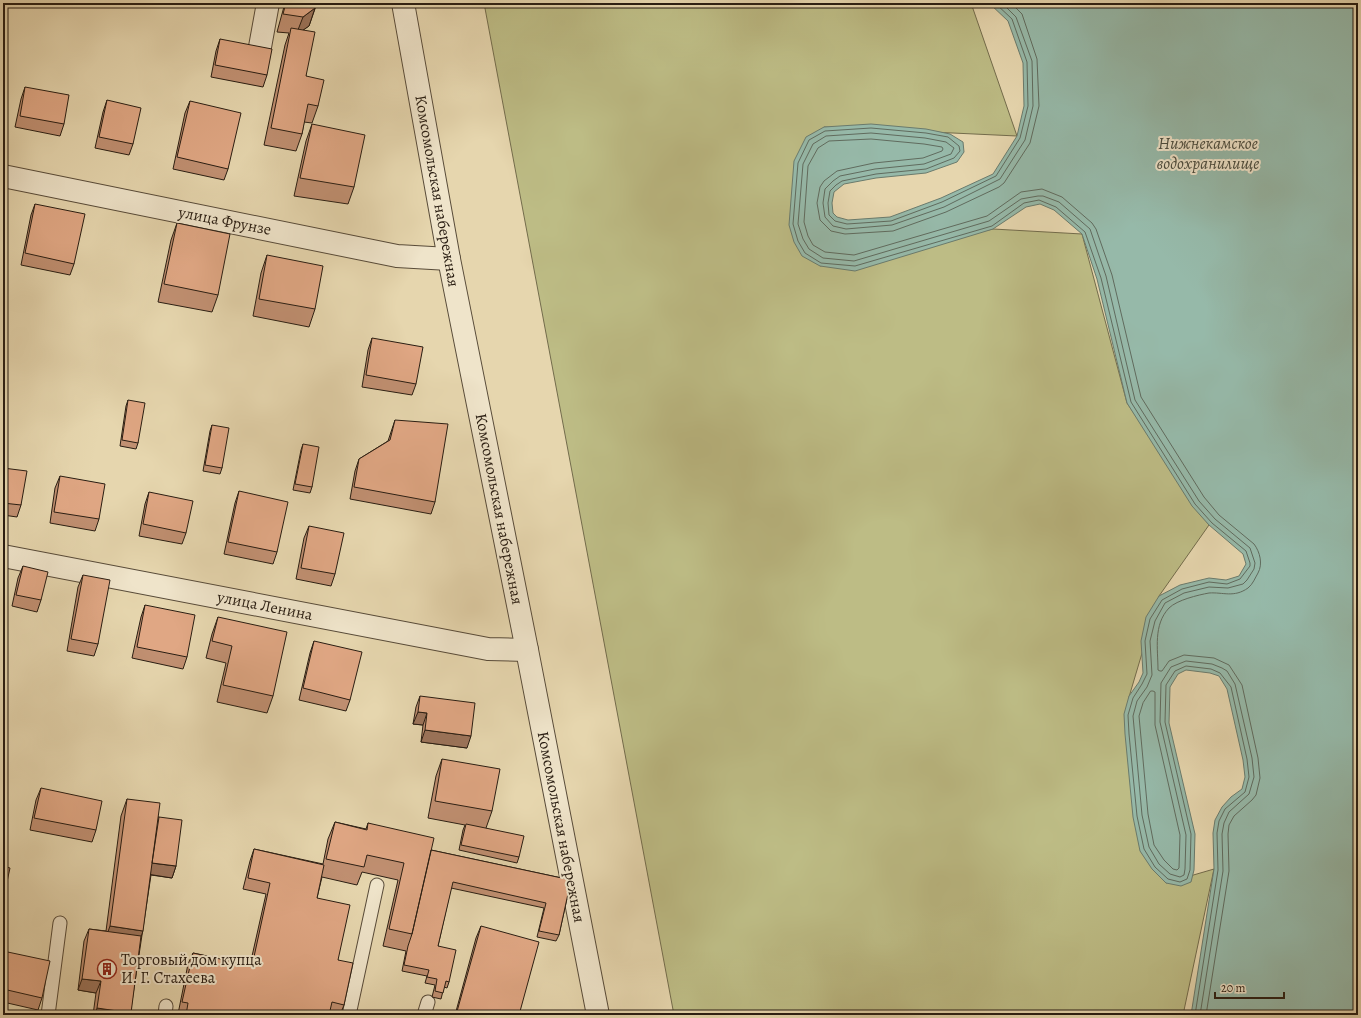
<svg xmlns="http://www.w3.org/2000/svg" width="1361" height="1018" viewBox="0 0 1361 1018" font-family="Alegreya,serif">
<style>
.green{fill:#bdbc85;stroke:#736c4c}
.water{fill:#96b9a9;stroke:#6a7b6d}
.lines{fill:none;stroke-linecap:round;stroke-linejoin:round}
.shore{stroke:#606b5e;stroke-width:1}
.service-casing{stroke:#584b39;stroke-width:15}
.minor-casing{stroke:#584b39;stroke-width:24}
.tertiary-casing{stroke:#584b39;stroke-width:24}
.service{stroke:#efe4ca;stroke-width:13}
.minor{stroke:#efe4ca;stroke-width:22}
.tertiary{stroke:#efe4ca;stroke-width:22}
.wall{fill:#c19072;stroke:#291d12}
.shaded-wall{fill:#9d755c;stroke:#291d12}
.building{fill:#e0a784;stroke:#291d12}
.labels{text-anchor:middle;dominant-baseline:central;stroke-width:4;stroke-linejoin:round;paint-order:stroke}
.street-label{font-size:16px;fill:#291d12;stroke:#efe4ca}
.poi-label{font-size:16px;fill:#291d12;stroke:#efe4ca;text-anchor:start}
.water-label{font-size:17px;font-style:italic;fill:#4a4c3f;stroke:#efe4ca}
</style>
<rect width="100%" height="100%" fill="#e6d6ae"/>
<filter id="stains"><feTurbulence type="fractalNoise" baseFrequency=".005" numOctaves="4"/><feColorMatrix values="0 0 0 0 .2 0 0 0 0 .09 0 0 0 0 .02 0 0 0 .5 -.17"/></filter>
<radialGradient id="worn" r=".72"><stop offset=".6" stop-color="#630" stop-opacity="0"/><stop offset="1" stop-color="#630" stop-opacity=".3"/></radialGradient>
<!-- green -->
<path class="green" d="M484,3H971L1017,136L824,127L820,266L993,229L1082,234L1127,403L1209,525L1159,596L1129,697L1166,883L1214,869L1183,1015H674Z"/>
<!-- water -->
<path class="water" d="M989,3H1358V1015H1191L1214,869L1213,833L1215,820L1222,807L1231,797L1242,789L1245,777L1243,760L1227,689L1219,676L1210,673L1186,670L1178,674L1170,687L1169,723L1195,834L1194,870L1191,882L1181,886L1166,883L1152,869L1140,851L1133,817L1125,734L1124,714L1129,696L1139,682L1143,673L1141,641L1146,617L1159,596L1180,585L1209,578L1226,580L1239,576L1246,564L1243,554L1209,525L1192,506L1127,403L1097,279L1082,234L1054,210L1040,204L1026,207L993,229L855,271L820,266L802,256L794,242L789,225L794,161L806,137L824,127L871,124L926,129L950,134L963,142L964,152L957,162L926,173L876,178L844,184L834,192L832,203L833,213L837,217L848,220L890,217L941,198L993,174L1017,136L1024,106L1023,63L1008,21Z"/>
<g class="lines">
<!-- shore -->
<path class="shore" d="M995,3L1012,19L1027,62L1028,106L1020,138L996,176L942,202L891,221L847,224L835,221L829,215L828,203L830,191L836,185L842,181L876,174L926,169L954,158L960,151L959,146L948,137L926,133L871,128L825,131L809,140L798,163L793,224L798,241L805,253L821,263L855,266L992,226L1024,203L1039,200L1056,207L1085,232L1101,278L1131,402L1195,504L1212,523L1246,551L1250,563V566L1240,579L1227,584L1209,582L1182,589L1162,600L1150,619L1145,641L1147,674L1142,684L1133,698L1128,715L1129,734L1137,816L1144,849L1155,867L1168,879L1180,882L1187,879L1190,870L1191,834L1165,722L1166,685L1175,671L1186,666L1211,669L1220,673L1231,687L1247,759L1249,777L1245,792L1225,809L1219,821L1217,833L1218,870L1195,1015
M1002,3L1016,17L1032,61L1033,106L1025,140L1000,179L944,207L892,225L846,229L833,226L825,217L823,203L825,189L833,181L840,176L875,169L924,164L951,154L954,148L946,142L925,138L871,133L826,136L813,144L803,164L798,224L803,239L809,249L823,258L854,261L989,221L1021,199L1038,196H1043L1059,202L1090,229L1106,276L1135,400L1199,501L1215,519L1250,548L1255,563L1254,569L1247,580L1243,584L1228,588L1209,587L1184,593L1165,603L1155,621L1150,641L1152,675L1147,687L1137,701L1133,716L1142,815L1149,847L1159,864L1170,874L1180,877L1184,875L1185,869L1186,835L1160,722L1161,683L1171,667L1186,661L1212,664L1222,668L1227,671L1235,684L1252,758L1254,777L1249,794L1229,812L1224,823L1222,834L1223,871L1200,1015
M1011,3L1022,14L1037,59L1039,106L1030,143L1004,183L999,187L946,212L893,231L845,234L831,231L820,220L817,203L820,187L824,181L837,171L874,163L923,158L942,151L943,149L942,147L924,144L871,139L829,141L818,148L808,166L804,222L808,236L813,245L825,252L854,255L987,216L1021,192L1042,189L1062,197L1092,223L1096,229L1112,275L1141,397L1204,497L1219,515L1254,544C1260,552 1263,564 1258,573C1255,578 1253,584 1248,588C1234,598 1223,592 1209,593C1198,595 1177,600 1169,608C1153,625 1158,649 1158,670L1160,671H1162L1169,661L1184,655L1214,658L1229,665L1242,685L1258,758L1260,778L1256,795L1252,800L1234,816L1229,825L1228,834L1229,871L1206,1015
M1151,691H1153L1155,692V725L1180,835L1179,868L1177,870L1173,869L1164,860L1154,845L1148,814L1139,716L1143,703Z"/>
<defs>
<path id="service" d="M48,1015L60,923
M165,1015L166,1006
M349,1015L377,885
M424,1015L428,1002"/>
<path id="minor" d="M260,47L268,3
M3,176L397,256L449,259
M3,556L488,649L527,650"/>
<path id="tertiary" d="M403,3L449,259L527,650L598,1015"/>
</defs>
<!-- service casing -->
<use href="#service" class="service-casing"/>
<!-- minor casing -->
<use href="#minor" class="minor-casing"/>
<!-- tertiary casing -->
<use href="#tertiary" class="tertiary-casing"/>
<!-- service -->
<use href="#service" class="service"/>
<!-- minor -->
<use href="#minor" class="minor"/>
<!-- tertiary -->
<use href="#tertiary" class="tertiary"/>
</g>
<!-- wall -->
<path class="wall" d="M285,3H317L309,26L303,30L306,76L318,106L312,123L304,122L302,134L296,151L264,145L285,45L289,33L277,32Z
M220,39L267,75L263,87L211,77L216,51Z
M25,87L64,124L60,136L15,127L21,99Z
M107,100L133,144L129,155L95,148L103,112Z
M190,101L228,169L224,180L173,169L185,113Z
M312,124L354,187L348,204L294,196L306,141Z
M35,204L74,264L70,275L21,265L31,215Z
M177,223L218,295L212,312L158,302L171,240Z
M267,255L315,309L309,327L253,316L261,273Z
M372,338L416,384L412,395L362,387L368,350Z
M128,400L138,443L136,449L120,446L126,406Z
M395,420L435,502L431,514L350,499L355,471L359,459L388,441Z
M212,425L222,468L220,474L203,471L210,431Z
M303,444L312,487L310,493L293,490L301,450Z
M3,468L21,505L17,517L3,515Z
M60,476L99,519L95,531L50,523L55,488Z
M239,491L277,552L273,564L224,554L235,503Z
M149,492L186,533L182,544L139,536L145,504Z
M309,526L335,574L331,586L296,579L304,538Z
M23,566L41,600L37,612L12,606L18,578Z
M83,575L98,644L94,656L67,651L78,587Z
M145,605L187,657L183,669L132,658L141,617Z
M218,617L273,696L267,713L217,702L226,663L206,658L212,634Z
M314,641L350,700L346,711L299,700L310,653Z
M420,696L467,748L421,742L423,725L413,724L416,707Z
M442,759L492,811L486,828L519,857L517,863L459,850L463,830L465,825L428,818L436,776Z
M41,788L96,830L92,842L30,830L36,800Z
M127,799L159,817L176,866L172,878L151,875L130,1015H93L96,993L78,990L84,941L89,929L106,931L121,816Z
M335,822L366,829L368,823L431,850L571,880L559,935L556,941L537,937L544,908L451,888L438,946L449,982L447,988L444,987L441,999L432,997L435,985L425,983L427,976L402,971L406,951L383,946L398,880L362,872L357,885L322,877L317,898L338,960L344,1005L340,1015H333L329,1014V1015H183L178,1014L188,964L193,953L250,965L266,894L243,889L250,861L254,849L323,864L328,839Z
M481,926L519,1015H455L476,938Z
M3,951L42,998L38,1010L3,1002Z"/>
<!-- shaded-wall -->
<path class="shaded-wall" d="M315,8L309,26L296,35L303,17Z
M418,712L427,713L423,725L413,724Z
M425,730L471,736L467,748L421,742Z
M151,863L176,866L172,878L147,874Z
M110,926L143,931L137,948L104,943Z
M82,979L101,981L96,993L78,990Z
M97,1008L131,1013L130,1015H95Z"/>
<!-- building -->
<path class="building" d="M286,3H317L315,8L303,17L283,14Z
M291,28L315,32L306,76L324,80L318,106L308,104L302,134L271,128Z
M220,39L272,49L267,75L215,65Z
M3,83L7,84L3,104Z
M25,87L69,95L64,124L20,116Z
M107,100L141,108L133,144L99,137Z
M190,101L241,113L228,169L177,157Z
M312,124L365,135L354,187L300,178Z
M35,204L85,214L74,264L25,253Z
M177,223L230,234L218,295L164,284Z
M267,255L323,266L315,309L259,299Z
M372,338L423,347L416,384L366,375Z
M128,400L145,403L138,443L122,440Z
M395,420L448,424L435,502L354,487L359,459L390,440Z
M212,425L229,428L222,468L205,465Z
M303,444L319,447L312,487L295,484Z
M3,468L27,471L21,505L3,503Z
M60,476L105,484L99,519L54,512Z
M239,491L288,502L277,552L228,542Z
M149,492L193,501L186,533L143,524Z
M309,526L344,533L335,574L301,568Z
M23,566L48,572L41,600L16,595Z
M83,575L110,580L98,644L71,639Z
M145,605L195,615L187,657L137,647Z
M218,617L287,632L273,696L223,685L232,646L212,641Z
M314,641L362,652L350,700L303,688Z
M420,696L475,703L471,736L425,730L427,713L418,712Z
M442,759L500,769L492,811L435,801Z
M41,788L102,801L96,830L34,818Z
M127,799L160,803L143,931L110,926Z
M159,817L182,820L176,866L152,863Z
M335,822L367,830L368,823L434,838L412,934L389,929L404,863L367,855L364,867L326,859Z
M466,824L524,836L519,857L461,845Z
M254,849L324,865L317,898L350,905L338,960L353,963L344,1005L332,1002L329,1015H186L188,1003L182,1002L193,953L252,966L270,883L248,878Z
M431,850L571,880L559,935L539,931L546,903L453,882L438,946L456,950L449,982L446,981L443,993L435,991L437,979L427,977L429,970L404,965L408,946L412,934Z
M3,866L10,868L3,900Z
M481,926L539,942L519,1015H456Z
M89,929L141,936L131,1013L97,1008L101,981L82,979Z
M3,951L50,961L42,998L3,989Z"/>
<!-- icons -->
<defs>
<symbol id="building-ring" viewBox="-11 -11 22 22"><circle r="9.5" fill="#efe4ca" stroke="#8f2418" stroke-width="1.5"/><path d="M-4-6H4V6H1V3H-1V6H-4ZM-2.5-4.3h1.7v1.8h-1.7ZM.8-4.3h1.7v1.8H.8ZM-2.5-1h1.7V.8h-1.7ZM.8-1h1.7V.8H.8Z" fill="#8f2418"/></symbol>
</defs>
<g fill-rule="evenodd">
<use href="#building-ring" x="96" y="958" width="22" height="22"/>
</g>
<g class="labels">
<!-- street labels -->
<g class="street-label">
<text transform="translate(437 191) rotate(80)">Комсомольская набережная</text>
<text transform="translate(225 221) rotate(11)">улица Фрунзе</text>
<text transform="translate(499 509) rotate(79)">Комсомольская набережная</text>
<text transform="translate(265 606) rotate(11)">улица Ленина</text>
<text transform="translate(561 827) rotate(79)">Комсомольская набережная</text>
</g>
<!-- poi labels -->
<g class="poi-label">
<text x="121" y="960">Торговый дом купца<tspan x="121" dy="18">И. Г. Стахеева</tspan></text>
</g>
<!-- water labels -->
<g class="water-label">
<text x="1208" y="143">Нижнекамское<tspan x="1208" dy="20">водохранилище</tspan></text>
</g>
</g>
<!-- margin -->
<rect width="1361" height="1018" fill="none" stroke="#e6d6ae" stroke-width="16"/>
<rect x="4" y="4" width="1353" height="1010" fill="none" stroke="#291d12" stroke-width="2"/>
<rect x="8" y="8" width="1345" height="1002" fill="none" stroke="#291d12"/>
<!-- scale -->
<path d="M1215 992v6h69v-6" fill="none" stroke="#291d12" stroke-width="2"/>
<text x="1221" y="992" font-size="12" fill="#291d12" stroke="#efe4ca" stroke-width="3" paint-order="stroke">20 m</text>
<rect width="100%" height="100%" filter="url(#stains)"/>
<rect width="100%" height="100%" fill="url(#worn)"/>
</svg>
